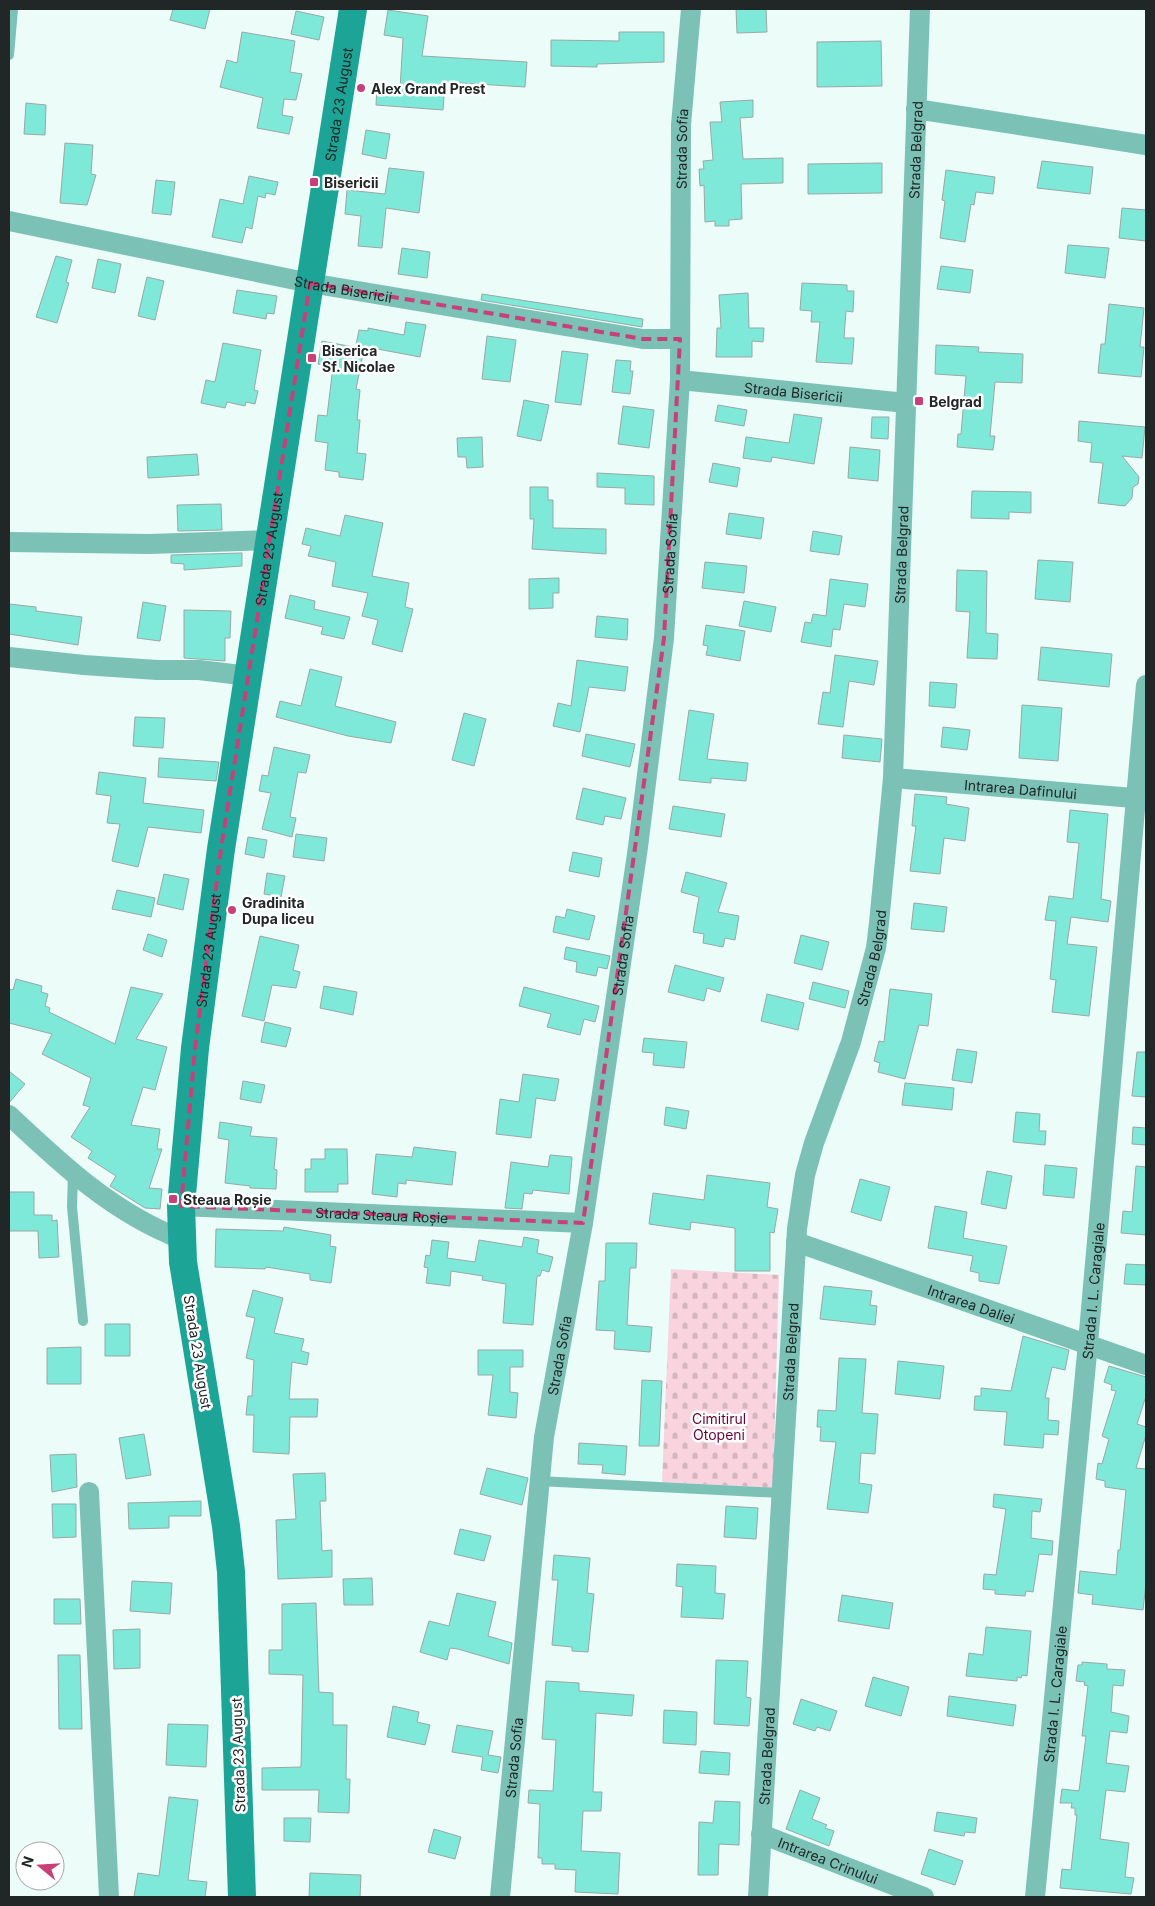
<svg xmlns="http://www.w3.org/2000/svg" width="1155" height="1906" viewBox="0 0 1155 1906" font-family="Inter,sans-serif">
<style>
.cemetery{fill:url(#cemetery-stones)}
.building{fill:#7ee9d9;stroke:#99a8a5}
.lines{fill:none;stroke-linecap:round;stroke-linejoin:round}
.lane{stroke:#7bc1b6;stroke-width:10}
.street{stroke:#7bc1b6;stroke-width:20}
.secondary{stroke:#1ca596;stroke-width:28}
.marked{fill:none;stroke:#c83f7a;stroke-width:4;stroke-dasharray:10 6;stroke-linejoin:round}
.poi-dot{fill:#c83f7a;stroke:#fff;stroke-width:2}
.labels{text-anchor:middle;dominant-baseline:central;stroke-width:5;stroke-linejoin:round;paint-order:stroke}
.poi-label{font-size:14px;font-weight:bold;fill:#212726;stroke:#fff;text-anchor:start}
.street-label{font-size:14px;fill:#212726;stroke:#fff}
.park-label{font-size:14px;fill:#670537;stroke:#fff}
</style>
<defs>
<pattern id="cemetery-stones" width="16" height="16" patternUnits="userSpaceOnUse" patternTransform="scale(1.25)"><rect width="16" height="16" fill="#f9d4df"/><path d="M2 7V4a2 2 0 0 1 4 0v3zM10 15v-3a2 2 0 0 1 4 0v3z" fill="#d5b6bf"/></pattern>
</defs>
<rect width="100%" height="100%" fill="#ecfcf9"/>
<!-- cemetery -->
<path class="cemetery" d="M671,1269L779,1275L773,1488L662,1482Z"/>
<!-- building -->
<path class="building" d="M173,9H210L205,29L170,20Z
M736,9H766L767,32L737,33Z
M388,10L428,16L422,56L527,62L525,87L445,82L443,110L376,105L377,87L400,89L403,38L384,35Z
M296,11L324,17L319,40L291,34Z
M242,32L295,41L290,72L302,74L296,100L284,99L282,115L293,117L289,134L257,128L263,98L220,87L227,60L237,63Z
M619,32H664V62L597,64V67L551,66V40L619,41Z
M881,41L882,86L817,87V42Z
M753,100V117L740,118L743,159L783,158V183L741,184L742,219L729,220V226H715V221L705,222L704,185L700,186L699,169H704L703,161L713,160L710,122H722L720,102Z
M26,103L46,105L45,135L24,134Z
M366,130L390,134L386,159L362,154Z
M65,143L93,145L91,174L96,175L87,205L60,203Z
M1042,161L1093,167L1090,194L1037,188Z
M882,163V193L808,194V164Z
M389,168L424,172L419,213L386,208L382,248L358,246L361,216L345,214L347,190L385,194Z
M946,170L995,177L993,194L976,192L974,205L971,204L965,242L940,238L945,201L942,200Z
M249,176L278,182L275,195L266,193L265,198L258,196L252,229L246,227L242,243L212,237L220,199L243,204Z
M156,180L175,182L171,215L152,213Z
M1122,208L1146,210V241L1119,238Z
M1068,245L1109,248L1105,278L1065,273Z
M402,248L430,252L427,278L398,274Z
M56,256L72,260L66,282L69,283L57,323L36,317Z
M98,259L121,264L115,293L92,288Z
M941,266L973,270L970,293L937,289Z
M147,277L164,281L155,320L138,316Z
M802,283L847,285V291H854L853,312L846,311L844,338H854L852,364L816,362L820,322H811L812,311L800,310Z
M237,290L277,296L274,314L267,313L266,319L233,313Z
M748,293L749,328H764L763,342L752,341V357H716L717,328H721L719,295Z
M482,294L643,319L642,327L481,300Z
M1109,304L1144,308L1140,347H1144L1141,377L1098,373L1101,344H1105Z
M406,322L426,325L420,357L356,345L359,330L368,331V328L404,335Z
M487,336L516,340L510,382L482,379Z
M322,341L364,349L356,389L360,390L357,420H360L357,453L366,454L363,480L339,477V472L325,470L328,443L315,441L318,415L327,416L333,367L318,364Z
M223,343L261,350L254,390L258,391L255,404L246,402L245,406L227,402L225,408L201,403L206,380L215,382Z
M936,345L979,347L978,352L1023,354L1022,383L995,382L990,436H995L993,450L957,447L958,434H961L966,376L935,374Z
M562,351L588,354L581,405L555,402Z
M616,360L631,361L630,371H633L630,394L612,392Z
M524,400L549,405L541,441L517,436Z
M718,405L747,410L744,426L715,421Z
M623,406L654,410L649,448L618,444Z
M794,414L822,418L814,464L772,457L771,462L743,458L746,437L789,443Z
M872,417H889L888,439L871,438Z
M1079,421L1145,427L1142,458L1122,456L1139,477L1138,484L1133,487L1132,498L1125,506L1098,503L1103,463L1090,462L1092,443L1078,441Z
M482,437L483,467L467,468L466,457H458L457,438Z
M850,447L880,450L878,481L848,478Z
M197,454L199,475L148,478L147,457Z
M713,463L740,468L737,487L709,482Z
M597,473L654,476V505L625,504V488L597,487Z
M530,487H548V500H553V528L606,529V554L532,549L534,519H530Z
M972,491L1031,492V513L1009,512V519L971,518Z
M221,504L222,530L178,531L177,505Z
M729,513L764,518L761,539L726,534Z
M345,515L383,523L372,576L409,583L405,607L413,609L402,652L372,644L378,620L362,616L368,593L332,586L336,562L308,556L311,546L302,544L306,528L340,536Z
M813,531L842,536L839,555L810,551Z
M242,553V566L184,570V564L171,563V555Z
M1038,560L1073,562L1070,602L1035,599Z
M705,562L747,566L744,593L702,588Z
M957,570L987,571L986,633L998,634L997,659L967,658L970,612L956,611Z
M559,578V593H553V608L529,609V579Z
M830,579L868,584L865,607L844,604L840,630L833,629L831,647L801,642L805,622L811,623L813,614L826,616Z
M290,595L315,601L314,609L350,617L344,639L321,634L323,627L285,618Z
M744,601L776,607L771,632L739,626Z
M143,602L166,606L160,641L137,638Z
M9,604L36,607V611L82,617L78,645L9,634Z
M184,610L231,611L230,638H225V661L184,658Z
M597,616L628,619L627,640L595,637Z
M706,625L745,631L740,661L706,655L708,646L703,645Z
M1041,647L1112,654L1109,687L1038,680Z
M835,655L878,661L874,685L849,681L843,727L818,724L823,692L830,693Z
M577,660L628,667L625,691L589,687L580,732L553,726L558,703L571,706Z
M310,669L342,677L335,706L396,722L391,743L348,736L276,717L280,701L301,706Z
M930,682L957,684L955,708L929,706Z
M1022,705L1062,708L1058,761L1019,758Z
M689,710L714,714L707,759L748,763L746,781L711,778V783L679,780Z
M464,713L486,719L474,766L452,760Z
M135,717L165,718L163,748L133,746Z
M943,727L970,730L967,750L941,747Z
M586,734L635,744L630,767L582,756Z
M844,735L882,739L880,762L842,758Z
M274,747L310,755L306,773L298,772L290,817L296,818L292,837L262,829L271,793L259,791L262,775L268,776Z
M159,758L219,762L216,781L158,777Z
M99,772L146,778L143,803L204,810L201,833L148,827L138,867L112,861L120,824L107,823L111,796L96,794Z
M583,788L626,798L621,819L605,816L603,825L576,819Z
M915,794L947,797L946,804L969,808L965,841L944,838L940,874L910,871L916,826H912Z
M673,806L725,814L721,837L669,829Z
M1070,810L1108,814L1101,899L1111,901L1108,922L1071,917L1067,944L1097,947L1089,1016L1052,1012L1056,980L1050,979L1056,921L1045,920L1049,896L1073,899L1079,843L1067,842Z
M296,834L327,838L324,861L293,857Z
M248,837L267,840L264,858L245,854Z
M573,852L602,858L599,877L569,871Z
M686,872L727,883L718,912L739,916L735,940L725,938L723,947L703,943L704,934L693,932L699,897L681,892Z
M267,873L285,876L281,897L264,894Z
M164,874L189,879L183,910L157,904Z
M117,890L155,898L151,917L112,909Z
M914,903L947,907L944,932L911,929Z
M567,909L595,916L589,940L553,932L556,916L565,918Z
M148,934L167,940L162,957L143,950Z
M801,935L829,942L822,970L794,963Z
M260,936L299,945L293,970L300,972L296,988L272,985L264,1021L242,1016Z
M566,947L610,956L607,969L598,967L596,976L576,972L577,962L564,959Z
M675,965L724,978L720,992L707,988L704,1001L668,992Z
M16,979L42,986L41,992L48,994L45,1006L50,1008L49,1012L115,1044L131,987L163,994L136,1039L167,1047L155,1090L143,1087L131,1125L160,1129L157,1149H162L149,1188L162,1189L160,1209L145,1208L110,1186L116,1176L88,1158L92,1151L71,1137L90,1107L83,1105L91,1078L42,1054L52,1034L9,1023V989L13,990Z
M813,982L849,991L845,1008L809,999Z
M324,986L357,992L353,1015L320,1008Z
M524,987L599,1006L595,1022L584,1019L580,1035L547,1027L551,1014L519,1006Z
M890,989L932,994L928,1026L919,1025L905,1079L878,1072L880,1063L874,1061L879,1041L884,1042Z
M767,994L804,1003L798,1030L761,1021Z
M265,1022L291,1028L286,1047L261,1042Z
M644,1038L687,1042L684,1068L653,1065L654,1053L642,1052Z
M957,1049L977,1052L972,1083L952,1080Z
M1137,1052H1146V1097L1132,1096Z
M9,1071L25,1084L9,1103Z
M523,1074L559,1079L555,1101L536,1098L531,1138L496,1134L500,1099L519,1102Z
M243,1081L265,1085L261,1103L240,1099Z
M905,1083L954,1088L952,1110L902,1105Z
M666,1107L689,1111L686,1129L664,1125Z
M1016,1112L1040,1114L1039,1131H1046L1045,1145L1013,1142Z
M220,1122L252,1127L250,1136L277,1138L274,1169L277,1170L276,1189L250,1188V1186L225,1183L229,1140L218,1138Z
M1133,1127L1146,1128V1145L1132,1144Z
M414,1147L456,1152L452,1185L406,1180V1184L398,1183L397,1197L372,1194L376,1154L412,1157Z
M325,1149H347L348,1184H338V1192H305V1169H311V1159H325Z
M550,1155L572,1157L569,1194L533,1190L532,1194L524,1193L522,1209L505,1208L511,1162L548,1167Z
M1045,1165L1077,1168L1074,1198L1043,1195Z
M1136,1166L1146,1167V1235L1121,1233L1123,1211L1132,1212Z
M987,1171L1012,1176L1006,1209L981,1204Z
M707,1175L770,1183L767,1207L778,1209L774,1233L770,1232V1271H735V1228L691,1222L690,1230L649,1224L653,1193L704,1200Z
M860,1179L890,1187L881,1221L851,1212Z
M9,1192H34V1215H52V1221L57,1220L59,1257L39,1258L38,1231H9Z
M935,1206L967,1212L963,1238L1007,1246L999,1284L979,1281V1273L970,1271L973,1256L928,1248Z
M284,1227L331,1235L330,1246L336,1247L331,1283L310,1280V1274L266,1267L265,1269L215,1267L216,1229L283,1231Z
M524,1237L539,1240L537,1253L553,1257L549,1272L542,1270L540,1276H537L533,1325L503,1323L506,1284L482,1280L483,1276L451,1271L450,1286L426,1283L428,1268L424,1267L426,1255L430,1256L432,1240L449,1242L447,1258L475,1262L479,1240L522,1247Z
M606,1243H637L636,1268H630L627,1325L652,1327L650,1352L614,1349L615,1331L596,1330L599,1281H605Z
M1126,1264L1146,1265V1285L1124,1284Z
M824,1286L872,1291L870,1305L877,1306L875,1325L820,1319Z
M253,1290L283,1298L274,1333L304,1339L301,1351L309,1353L307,1365L292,1362L289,1399H318L317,1417H290L289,1454L253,1452L254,1415H246L248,1396H252L254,1360L246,1358L255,1318L246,1316Z
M105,1324H130V1356H105Z
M1023,1336L1069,1350L1065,1370L1052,1367L1045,1398H1049L1048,1420L1059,1421L1058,1435L1044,1434L1043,1448L1004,1445L1007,1412L974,1410L975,1396H981V1388L1011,1391Z
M81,1347V1384H47V1348Z
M478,1350H523V1367H510V1392L518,1393L516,1418L488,1415L493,1375H478Z
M839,1358L866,1359L862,1413L878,1414L875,1454L861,1453L859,1483L872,1485L868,1513L827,1509L836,1442L820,1441L821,1427H817L818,1410L836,1411Z
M898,1361L944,1366L940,1399L895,1394Z
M1109,1366L1146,1377V1396L1137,1424L1146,1427V1435L1136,1468L1146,1469V1583L1143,1610L1092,1604L1093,1595L1078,1593L1080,1571L1116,1575L1118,1550H1120L1126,1490L1105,1487V1481L1096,1479L1098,1463L1102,1464L1109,1439L1102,1436L1116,1391L1111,1390L1112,1385L1104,1382Z
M642,1380L662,1381L659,1446H639Z
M144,1434L151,1475L126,1479L119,1438Z
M579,1443L627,1446L625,1475L602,1473L603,1465L578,1464Z
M76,1454L77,1487L52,1492L50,1455Z
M487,1468L528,1478L522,1505L480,1494Z
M325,1473L326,1501H320L322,1551L332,1550V1577L278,1579L276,1520L296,1519L293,1474Z
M994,1494L1042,1499L1040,1512L1032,1511L1031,1538L1053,1541L1052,1555L1039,1554L1033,1592L1026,1591L1025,1596L995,1594V1590L983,1589L984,1574L996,1575L1006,1509L993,1507Z
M201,1501V1516H169V1528L129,1529L128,1503Z
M52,1504H76V1537L53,1538Z
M726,1506L758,1508L756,1539L724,1537Z
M460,1529L491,1536L484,1561L454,1554Z
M554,1555L590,1558L587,1593L594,1594L588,1652L572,1651V1647L552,1645L558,1580H552Z
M677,1564L716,1566L715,1593L725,1594L723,1619L681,1617L683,1587L676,1586Z
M372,1578L373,1605H344L343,1579Z
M132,1581L172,1583L170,1614L130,1611Z
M457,1593L496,1602L488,1636L512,1643L509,1664L458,1649L450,1648L447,1660L420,1652L429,1621L449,1626Z
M842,1595L893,1603L889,1629L838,1621Z
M54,1599H80L81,1624H54Z
M316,1603L319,1692L333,1693V1725H347L346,1779H350L349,1813L318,1812L319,1790H262V1768L301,1767L303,1675L269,1674V1650H282V1604Z
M986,1627L1031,1631L1027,1676L1022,1675L1021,1678L1017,1677V1681L966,1676L969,1653L983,1655Z
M140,1629V1668L114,1669L113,1630Z
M58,1655H80L82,1729H59Z
M716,1660L748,1661L746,1697L751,1698L749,1726L714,1724Z
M1082,1662L1107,1664V1669L1125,1670L1123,1686L1113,1685L1111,1712L1129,1716L1127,1733L1110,1731L1106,1763L1129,1766L1125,1792L1106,1790L1100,1839L1129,1843L1125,1877L1134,1878L1131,1894L1060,1888L1062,1869L1071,1870L1077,1815H1075V1808H1071L1072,1803H1060L1062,1789L1079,1791L1086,1736H1082L1088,1686L1084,1685L1085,1682L1076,1681L1078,1665H1082Z
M873,1677L909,1687L901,1716L865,1706Z
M546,1681L579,1683V1691L634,1695L632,1716L596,1713L593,1792H602L601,1811H583L581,1851L620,1853L618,1894L575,1892L576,1870L555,1869V1864H542V1858H538L540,1804L528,1803L529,1790L553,1791L556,1740L542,1739Z
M949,1696L1016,1705L1013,1726L947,1716Z
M801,1699L837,1711L830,1731L817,1727L815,1731L793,1724Z
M393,1706L419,1712L417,1722L430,1725L425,1745L387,1737Z
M664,1710L697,1712L696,1745L663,1743Z
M168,1724L208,1725L206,1767L166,1765Z
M457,1725L493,1731L488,1755L501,1757L498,1773L481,1770L483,1757L452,1752Z
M701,1751L730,1753L729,1775L699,1773Z
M800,1790L820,1798L812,1819L827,1825L825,1828L834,1831L829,1846L786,1829Z
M169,1797L198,1800L188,1880L207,1882L205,1897H134L138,1873L159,1876Z
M715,1801L740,1802L739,1845L719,1844L718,1875H698L699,1822L713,1823Z
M937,1812L977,1818L975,1833L965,1832L964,1836L934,1831Z
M284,1818H311L310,1842L284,1841Z
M434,1829L461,1837L455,1859L428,1852Z
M929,1849L963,1861L955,1885L921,1874Z
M310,1873L361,1875L360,1897H309Z"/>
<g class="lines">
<!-- lane -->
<path class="lane" d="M9,55L13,9
M73,1174L72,1207L83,1321
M538,1481L780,1493"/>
<!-- street -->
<g class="street">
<path d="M916,109L1146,145"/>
<path id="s1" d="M9,221L310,283L643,339H680"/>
<path id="s2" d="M680,380L906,403"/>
<path d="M9,542L149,544L270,540"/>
<path d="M9,657L84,665L157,670H199L249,676"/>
<path id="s3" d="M893,778L1146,799"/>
<path d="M9,1115C61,1164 113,1213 181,1239"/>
<path id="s4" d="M181,1206L583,1223"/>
<path id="s5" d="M796,1242L1146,1365"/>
<path d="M89,1492L109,1897"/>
<path id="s6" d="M761,1834L924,1897"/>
<path id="s7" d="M500,1897L544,1437L583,1223L638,847L664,638L680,380L681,125L691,9"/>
<path id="s8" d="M758,1897L797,1229L805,1175L814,1143L851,1042L876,948L879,923L893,778L920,9"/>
<path id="s9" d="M1035,1897L1088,1343L1146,685"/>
</g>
<!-- secondary -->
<path class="secondary" id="s10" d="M242,1897L231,1572L226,1526L183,1262L181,1206L195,1048L221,849L353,9"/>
</g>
<!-- marked area -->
<path class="marked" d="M310,283L643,339H680L664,638L583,1223L181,1206L195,1048L221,849Z"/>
<!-- markers -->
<g class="poi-dot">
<circle cx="361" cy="88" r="5"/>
<rect x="309" y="177" width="10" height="10" rx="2.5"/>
<rect x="307" y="353" width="10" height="10" rx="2.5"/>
<rect x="914" y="396" width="10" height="10" rx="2.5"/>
<circle cx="232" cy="910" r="5"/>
<rect x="168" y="1194" width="10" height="10" rx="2.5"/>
</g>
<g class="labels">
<!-- poi labels -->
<g class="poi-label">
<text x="371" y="88">Alex Grand Prest</text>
<text x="324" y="182">Bisericii</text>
<text x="322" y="350">Biserica<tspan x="322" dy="16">Sf. Nicolae</tspan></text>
<text x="929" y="401">Belgrad</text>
<text x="242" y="902">Gradinita<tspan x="242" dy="16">Dupa liceu</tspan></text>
<text x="183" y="1199">Steaua Roșie</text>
</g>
<!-- street labels -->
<g class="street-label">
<text stroke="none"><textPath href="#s10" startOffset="1808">Strada 23 August</textPath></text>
<text stroke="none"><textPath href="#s7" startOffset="1760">Strada Sofia</textPath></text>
<text stroke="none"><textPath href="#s8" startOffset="1761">Strada Belgrad</textPath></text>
<text stroke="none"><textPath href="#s1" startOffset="341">Strada Bisericii</textPath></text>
<text stroke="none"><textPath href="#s2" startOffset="114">Strada Bisericii</textPath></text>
<text stroke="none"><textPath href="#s10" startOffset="1358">Strada 23 August</textPath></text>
<text stroke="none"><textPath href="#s7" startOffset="1355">Strada Sofia</textPath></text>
<text stroke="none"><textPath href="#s8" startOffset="1356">Strada Belgrad</textPath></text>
<text stroke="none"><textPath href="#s3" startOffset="128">Intrarea Dafinului</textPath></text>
<text stroke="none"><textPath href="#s10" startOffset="952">Strada 23 August</textPath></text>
<text stroke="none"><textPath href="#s7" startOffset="950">Strada Sofia</textPath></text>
<text stroke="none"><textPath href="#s8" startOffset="951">Strada Belgrad</textPath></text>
<text stroke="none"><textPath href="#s4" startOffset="201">Strada Steaua Roșie</textPath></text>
<text stroke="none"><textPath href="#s9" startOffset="609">Strada I. L. Caragiale</textPath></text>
<text stroke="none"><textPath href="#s5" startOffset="186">Intrarea Daliei</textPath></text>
<text transform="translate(198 1352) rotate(81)">Strada 23 August</text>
<text stroke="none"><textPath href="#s8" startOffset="546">Strada Belgrad</textPath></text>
<text stroke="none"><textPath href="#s7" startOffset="545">Strada Sofia</textPath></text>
<text stroke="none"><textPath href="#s9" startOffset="204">Strada I. L. Caragiale</textPath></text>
<text transform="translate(238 1755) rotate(-92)">Strada 23 August</text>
<text stroke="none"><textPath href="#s8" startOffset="141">Strada Belgrad</textPath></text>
<text stroke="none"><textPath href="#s7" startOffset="140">Strada Sofia</textPath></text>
<text stroke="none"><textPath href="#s6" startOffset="72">Intrarea Crinului</textPath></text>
</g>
<!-- park labels -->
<g class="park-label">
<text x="719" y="1418">Cimitirul<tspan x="719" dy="16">Otopeni</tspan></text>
</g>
</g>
<!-- border -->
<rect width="1155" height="1906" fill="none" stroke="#212726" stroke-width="20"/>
<!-- north arrow -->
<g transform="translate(40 1866) rotate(288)"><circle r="24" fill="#ffffff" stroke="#a6a9a8"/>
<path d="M0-4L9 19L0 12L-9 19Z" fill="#c83f7a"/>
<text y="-8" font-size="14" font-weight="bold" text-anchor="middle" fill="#212726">N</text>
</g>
</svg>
